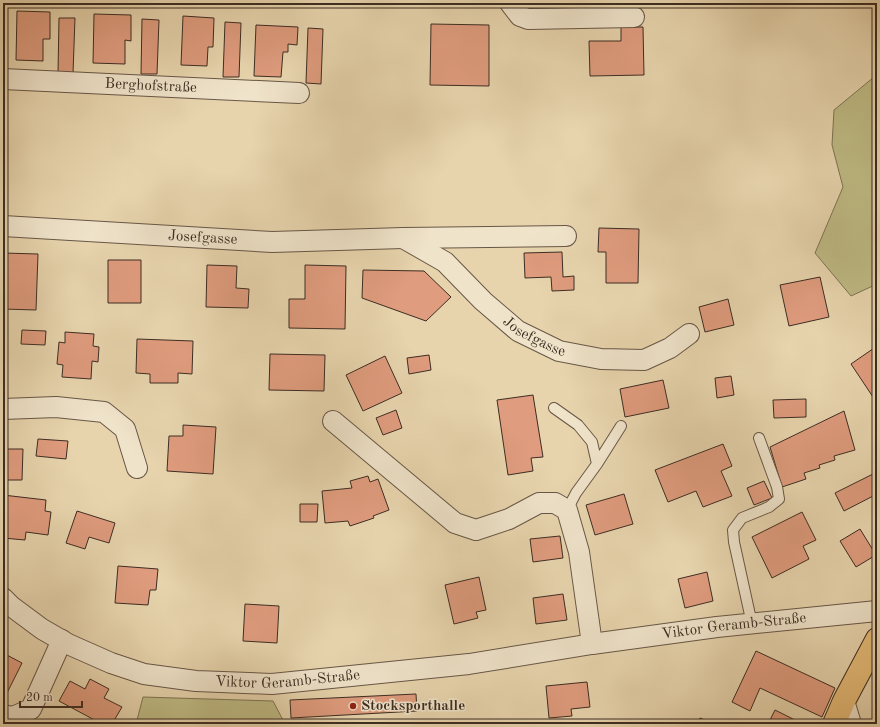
<svg xmlns="http://www.w3.org/2000/svg" width="880" height="727" viewBox="0 0 880 727" font-family="'Old Standard TT',serif">
<style>
.green{fill:#beba84;stroke:#7e7454}
.building{fill:#df9c7e;stroke:#3d2d23}
.lines{fill:none;stroke-linecap:round;stroke-linejoin:round}
.lane-casing{stroke:#685746;stroke-width:12}
.street-casing{stroke:#685746;stroke-width:22}
.primary-casing{stroke:#3d2d23;stroke-width:24}
.lane{stroke:#efe3ca;stroke-width:10}
.street{stroke:#efe3ca;stroke-width:20}
.primary{stroke:#e4ba76;stroke-width:22}
.poi-dot{fill:#8f2418;stroke:#efe3ca;stroke-width:1.5}
.labels{text-anchor:middle;dominant-baseline:central;stroke-width:3;stroke-linejoin:round;paint-order:stroke}
.street-label{font-size:15px;fill:#3d2d23;stroke:#efe3ca}
.poi-label{font-size:15px;font-weight:bold;fill:#3d2d23;stroke:#efe3ca;text-anchor:start}
</style>
<rect width="100%" height="100%" fill="#e7d4ad"/>
<filter id="stains"><feTurbulence type="fractalNoise" baseFrequency=".005" numOctaves="4"/><feColorMatrix values="0 0 0 0 .2 0 0 0 0 .09 0 0 0 0 .02 0 0 0 .5 -.17"/></filter>
<radialGradient id="worn" r=".72"><stop offset=".6" stop-color="#630" stop-opacity="0"/><stop offset="1" stop-color="#630" stop-opacity=".3"/></radialGradient>
<!-- green -->
<path class="green" d="M877,50V284L851,296L815,253L843,187L832,145L834,110L874,77Z
M143,697L273,701L284,722L424,724H136Z"/>
<!-- building -->
<path class="building" d="M17,11L50,12V39H43V61L16,60Z
M94,14L131,15V41L125,40V64L93,63Z
M183,16L214,18L213,47H208L207,66L181,65Z
M59,18H75L73,73H58Z
M142,19L159,20L157,74H141Z
M225,22L241,23L239,77H223Z
M431,24L489,25V86L430,85Z
M256,25L298,27L297,45L288,44V52H283L281,77L254,76Z
M621,27H643L644,75L590,76L589,41H621Z
M308,28L323,29L321,84L306,83Z
M599,228L639,229L638,283H606V252H598Z
M562,252L563,277L574,276V290L552,291L551,277L525,278L524,253Z
M3,253L38,254L36,310L3,309Z
M108,260H141V303H108Z
M207,265L237,266L236,288L249,289L248,308L206,307Z
M305,265L346,266L345,329L289,328V299H305Z
M363,270L424,271L451,297L426,321L362,298Z
M820,277L829,317L789,326L780,285Z
M728,299L734,325L705,332L699,307Z
M22,330L46,331L45,345L21,344Z
M65,332L94,334L93,346L99,347L98,362L92,361L91,379L62,377L63,365L57,364L59,342L65,343Z
M137,339L193,341L192,374L178,373V383H150V374L136,373Z
M877,346V394L873,397L851,364Z
M270,354L325,355L324,391L269,390Z
M429,355L431,370L409,374L407,358Z
M385,356L402,393L363,411L346,375Z
M731,376L734,395L717,398L715,378Z
M663,380L669,408L625,417L620,389Z
M533,395L543,457L531,458L533,471L508,475L497,400Z
M806,399V417L774,418L773,400Z
M396,410L402,428L383,435L376,418Z
M844,411L855,450L834,456L835,460L819,465L820,468L804,473L806,479L782,487L770,447Z
M183,425L216,427L213,474L167,471L169,436H183Z
M38,439L68,441L66,459L36,456Z
M723,444L732,466L721,471L732,496L703,507L696,491L668,502L655,470Z
M4,449H23L22,480H3Z
M877,472V494L844,511L835,493Z
M368,476L370,482L378,479L389,510L373,516L374,518L350,526L348,521L325,523L322,491L352,488L350,481Z
M764,481L772,498L754,505L747,488Z
M624,494L633,524L595,535L586,505Z
M3,495L46,500L45,511L51,512L48,535L26,532L25,540L3,538Z
M300,504H318L317,522H300Z
M77,511L115,523L109,543L89,537L85,549L66,543Z
M802,512L816,540L803,546L809,559L772,578L752,537Z
M860,529L876,555L856,567L840,541Z
M560,536L563,558L533,562L530,539Z
M118,566L158,569L156,590H150L148,605L115,603Z
M707,572L713,601L685,608L678,579Z
M479,577L486,610L476,612L478,618L454,624L445,585Z
M563,594L567,620L536,624L533,598Z
M245,604L279,606L277,643L243,641Z
M756,651L835,688L822,717L760,688L750,711L732,702Z
M3,653L22,663L7,693L3,691Z
M90,679L109,689L104,698L122,707L112,724H102L59,701L70,681L85,689Z
M587,682L590,707L571,709L572,716L549,718L546,686Z
M416,694L417,711L291,718L290,700Z
M775,710L803,724H768Z
M700,718L715,724H697Z"/>
<g class="lines">
<defs>
<path id="lane" d="M554,408L578,425L592,442L597,464
M567,510L576,493L597,464L621,426
M752,624L734,542L733,530L742,518L769,507L779,499L777,487L759,438"/>
<g id="street">
<path d="M510,3L520,16L528,19L634,17"/>
<path id="s1" d="M3,79L299,93"/>
<path id="s2" d="M3,226L272,242L403,238L566,236"/>
<path id="s3" d="M403,238L445,262L483,301L518,331L559,351L601,359L644,360L670,348L689,334"/>
<path d="M3,409L56,407L104,412L125,429L137,468"/>
<path d="M333,421L455,523L476,530L509,519L539,503H555L567,510L579,552L592,644"/>
<path id="s4" d="M3,598L11,606L42,629L68,644L111,663L144,674L196,681L272,684L469,664L592,644L717,627L877,611"/>
<path d="M844,701L851,724"/>
<path d="M3,715L13,717L31,709L62,640"/>
</g>
<path id="primary" d="M834,724L844,701L877,639"/>
</defs>
<!-- lane casing -->
<use href="#lane" class="lane-casing"/>
<!-- street casing -->
<use href="#street" class="street-casing"/>
<!-- primary casing -->
<use href="#primary" class="primary-casing"/>
<!-- lane -->
<use href="#lane" class="lane"/>
<!-- street -->
<use href="#street" class="street"/>
<!-- primary -->
<use href="#primary" class="primary"/>
</g>
<!-- markers -->
<circle class="poi-dot" cx="353" cy="706" r="4"/>
<g class="labels">
<!-- street labels -->
<g class="street-label">
<text stroke="none"><textPath href="#s1" startOffset="148">Berghofstraße</textPath></text>
<text stroke="none"><textPath href="#s2" startOffset="200">Josefgasse</textPath></text>
<text stroke="none"><textPath href="#s3" startOffset="166">Josefgasse</textPath></text>
<text stroke="none"><textPath href="#s4" startOffset="756">Viktor Geramb-Straße</textPath></text>
<text stroke="none"><textPath href="#s4" startOffset="306">Viktor Geramb-Straße</textPath></text>
</g>
<!-- poi labels -->
<g class="poi-label">
<text x="361" y="706">Stocksporthalle</text>
</g>
</g>
<!-- margin -->
<rect width="880" height="727" fill="none" stroke="#e7d4ad" stroke-width="16"/>
<rect x="4" y="4" width="872" height="719" fill="none" stroke="#3d2d23" stroke-width="2"/>
<rect x="8" y="8" width="864" height="711" fill="none" stroke="#3d2d23"/>
<!-- scale -->
<path d="M20 701v6h62v-6" fill="none" stroke="#3d2d23" stroke-width="2"/>
<text x="26" y="701" font-size="12" fill="#3d2d23" stroke="#efe3ca" stroke-width="3" paint-order="stroke">20 m</text>
<rect width="100%" height="100%" filter="url(#stains)"/>
<rect width="100%" height="100%" fill="url(#worn)"/>
</svg>
